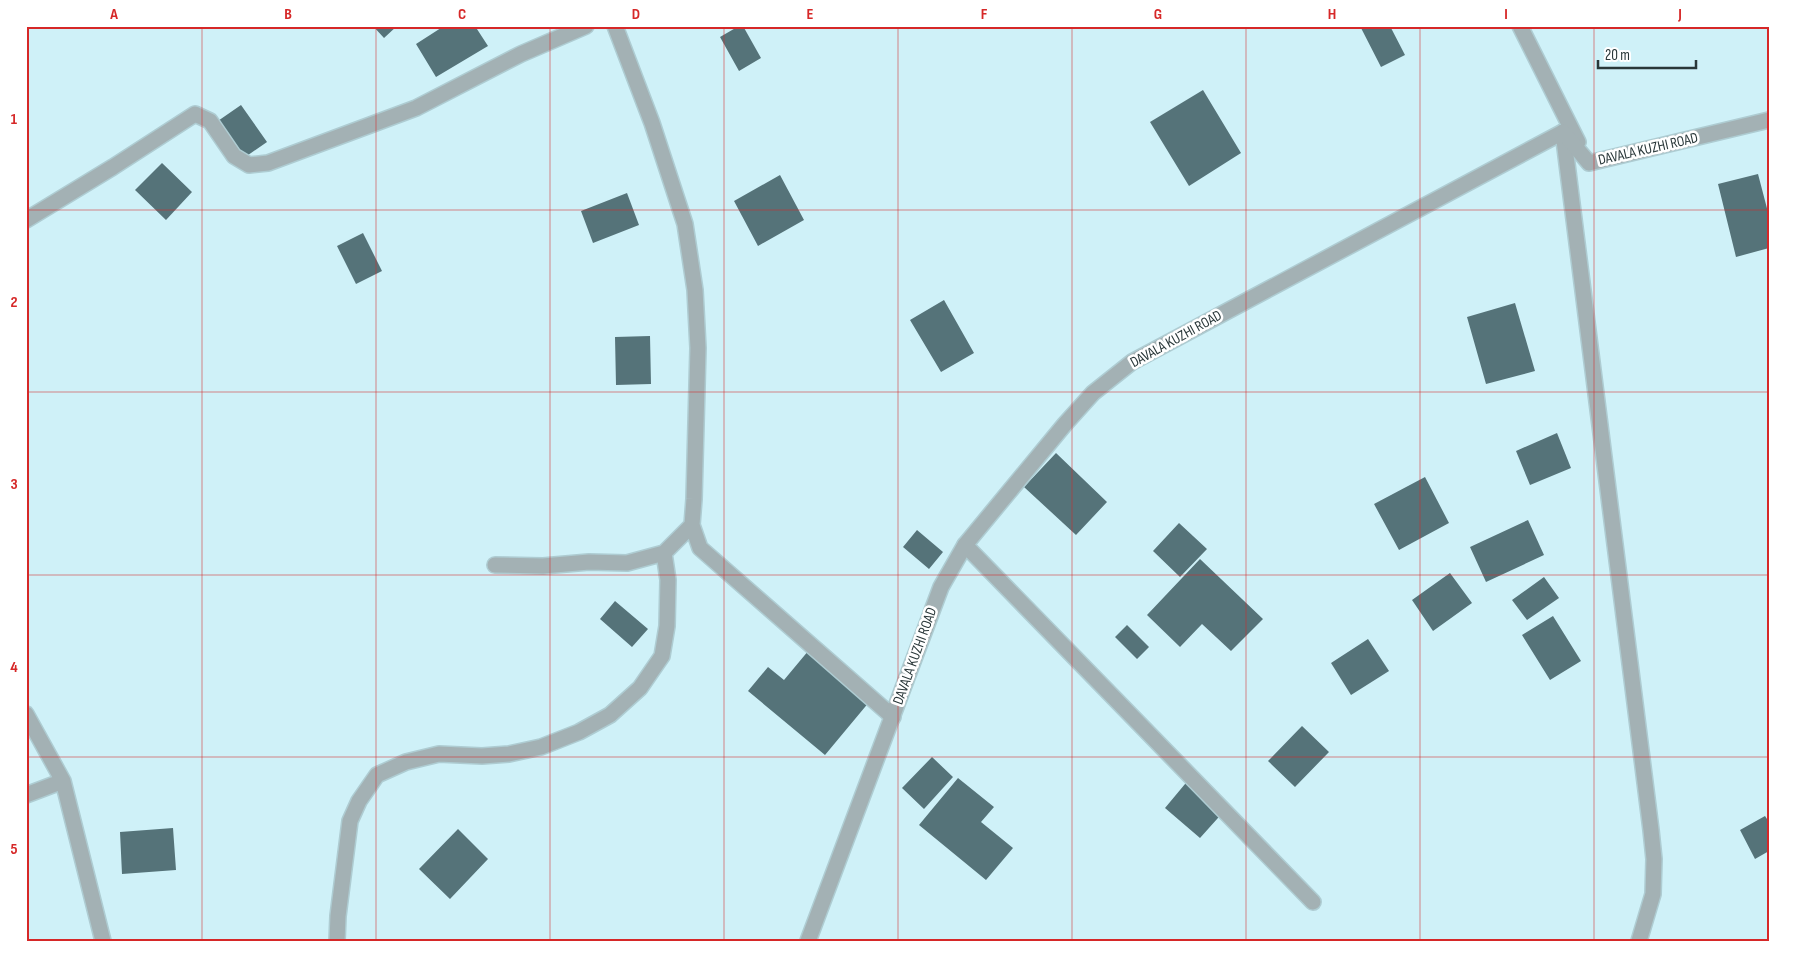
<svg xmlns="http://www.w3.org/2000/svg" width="1795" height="967" viewBox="0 0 1795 967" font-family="'Sofia Sans Condensed',sans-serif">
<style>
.building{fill:#557379}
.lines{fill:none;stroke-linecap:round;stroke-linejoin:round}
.minor-casing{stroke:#aeccd2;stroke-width:18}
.tertiary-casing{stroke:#aeccd2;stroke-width:18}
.minor{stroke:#a3b1b4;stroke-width:15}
.tertiary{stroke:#a3b1b4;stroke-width:15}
.grid{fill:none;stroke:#d62828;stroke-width:1;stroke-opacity:0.55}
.labels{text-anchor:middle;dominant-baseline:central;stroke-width:5;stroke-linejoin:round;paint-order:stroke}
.street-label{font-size:15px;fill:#293739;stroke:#fff}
.neatline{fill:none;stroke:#d62828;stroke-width:2}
.grid-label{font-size:16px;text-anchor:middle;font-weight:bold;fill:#d62828}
</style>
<rect width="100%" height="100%" fill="#cff1f8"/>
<!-- building -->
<path class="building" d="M373,26H397L384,38Z
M444,26H475L488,46L436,77L416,44Z
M739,26H743L761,58L739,71L720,37Z
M1360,26H1390L1405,55L1381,67Z
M1203,90L1241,153L1189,186L1150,122Z
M241,105L267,142L241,160L215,123Z
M162,163L192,192L166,220L135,190Z
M1758,174L1769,216V248L1736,257L1718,184Z
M780,175L804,220L758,246L734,201Z
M627,193L639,225L593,243L581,211Z
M363,233L382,271L356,284L337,246Z
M944,300L974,353L941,372L910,320Z
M1515,303L1535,371L1486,384L1467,317Z
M650,336L651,384L616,385L615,337Z
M1557,433L1571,468L1530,485L1516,451Z
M1056,453L1107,502L1076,535L1024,487Z
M1425,477L1449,523L1399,550L1374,504Z
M1528,520L1544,555L1486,582L1470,547Z
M1179,523L1207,549L1180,577L1153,551Z
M917,530L943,552L929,569L903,547Z
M1200,559L1263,619L1231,651L1202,624L1180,647L1147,615Z
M1450,573L1472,603L1433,631L1412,600Z
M1544,577L1559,598L1527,620L1512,600Z
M615,601L648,629L632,647L600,619Z
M1553,616L1581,661L1550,680L1522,635Z
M1127,625L1149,647L1137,659L1115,637Z
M1368,639L1389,671L1351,695L1331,663Z
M809,650L870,701L825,755L748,691L768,667L784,680Z
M1302,726L1329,752L1295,787L1268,761Z
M932,757L953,777L924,809L902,788Z
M958,778L994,807L981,822L1013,848L986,880L919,825Z
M1190,778L1226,809L1200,838L1165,808Z
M1765,816L1769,822V851L1755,859L1740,830Z
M173,828L176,870L122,874L120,832Z
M458,829L488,859L450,899L419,869Z"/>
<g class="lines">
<defs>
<path id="minor" d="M615,26L652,123L685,224L695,290L698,348L694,499L692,525L700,548L893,717
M1520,26L1578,142
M1563,132L1651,830L1654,859L1653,894L1639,941
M26,220L113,167L195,114L210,121L234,156L249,165L268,163L416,108L521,54L586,26
M965,545L1313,902
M495,565L543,566L589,562L627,563L664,553
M26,714L63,781L103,941
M26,795L63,781
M337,941L338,916L350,821L359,801L377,775L406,762L439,754L482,756L509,754L541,747L579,732L610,715L640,688L662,656L667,626L668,580L664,553L692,525"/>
<path id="tertiary" d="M808,941L941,587L965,545L1065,424L1093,393L1132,362L1563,132L1589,163L1769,120"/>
</defs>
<!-- minor casing -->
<use href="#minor" class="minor-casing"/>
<!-- tertiary casing -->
<use href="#tertiary" class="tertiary-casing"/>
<!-- minor -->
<use href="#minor" class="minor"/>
<!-- tertiary -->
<use href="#tertiary" class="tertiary"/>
</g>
<!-- grid -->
<path class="grid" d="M202,26V941M376,26V941M550,26V941M724,26V941M898,26V941M1072,26V941M1246,26V941M1420,26V941M1594,26V941M26,210H1769M26,392H1769M26,575H1769M26,757H1769"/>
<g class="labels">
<!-- street labels -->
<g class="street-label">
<text transform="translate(1648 149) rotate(-13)">DAVALA KUZHI ROAD</text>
<text transform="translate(1176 339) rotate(-29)">DAVALA KUZHI ROAD</text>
<text transform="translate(915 656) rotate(-70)">DAVALA KUZHI ROAD</text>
</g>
</g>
<!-- border -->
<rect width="1795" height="967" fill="none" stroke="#ffffff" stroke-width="55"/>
<!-- scale -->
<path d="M1598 60v8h98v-8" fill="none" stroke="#293739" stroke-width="2.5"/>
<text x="1605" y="60" font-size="15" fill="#293739" stroke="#ffffff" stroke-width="4" paint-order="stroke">20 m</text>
<rect x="28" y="28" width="1740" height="912" class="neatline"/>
<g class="grid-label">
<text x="114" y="19">A</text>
<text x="288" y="19">B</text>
<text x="462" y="19">C</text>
<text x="636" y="19">D</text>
<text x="810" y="19">E</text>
<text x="984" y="19">F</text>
<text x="1158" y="19">G</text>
<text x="1332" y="19">H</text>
<text x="1506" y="19">I</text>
<text x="1680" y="19">J</text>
<text x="14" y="124">1</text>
<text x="14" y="307">2</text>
<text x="14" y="489">3</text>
<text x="14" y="672">4</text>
<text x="14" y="854">5</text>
</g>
</svg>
